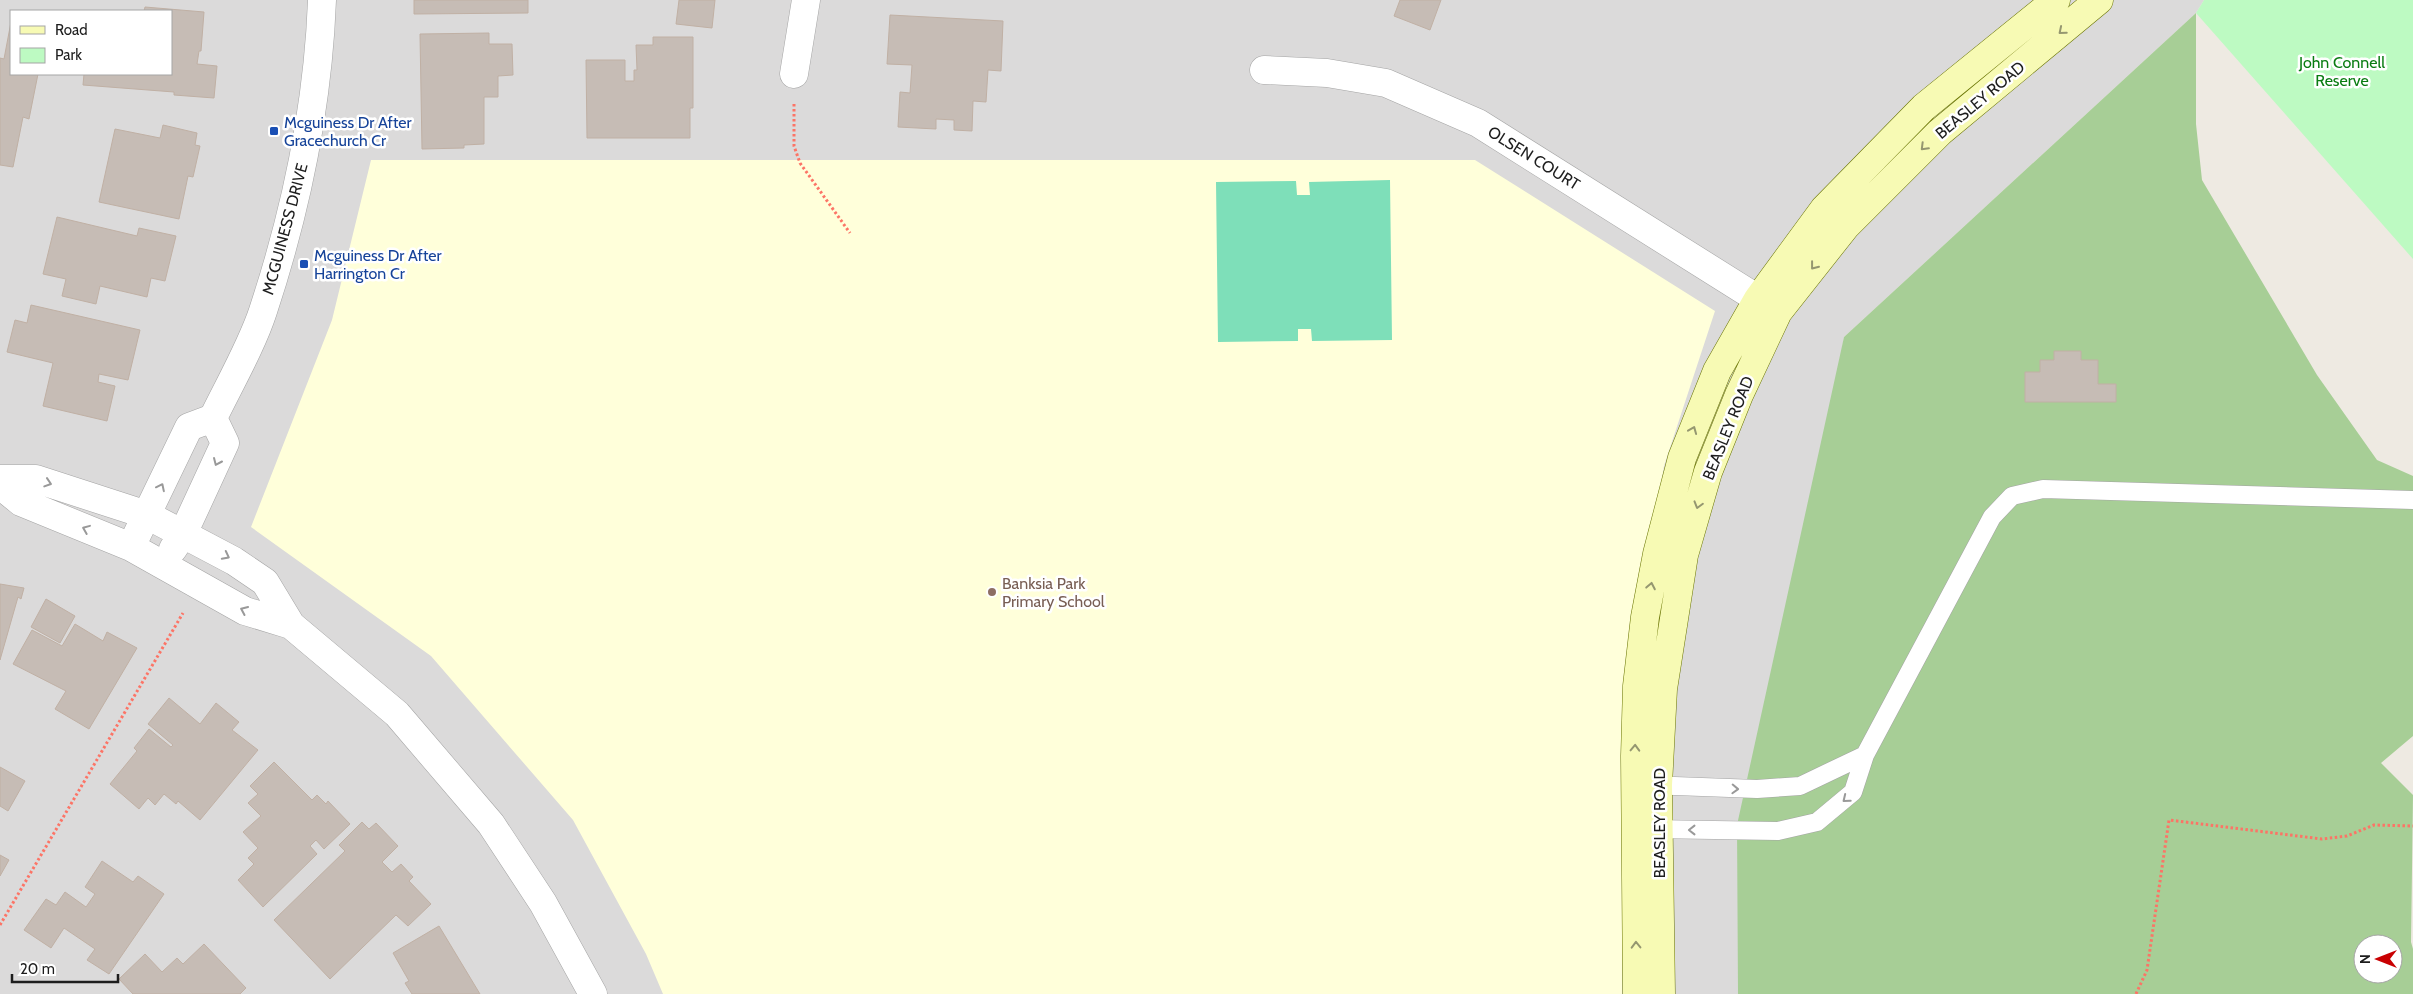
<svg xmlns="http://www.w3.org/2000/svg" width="2413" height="994" viewBox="0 0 2413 994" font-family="Cabin,sans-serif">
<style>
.residential{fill:#dbdada;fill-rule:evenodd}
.education{fill:#ffffda}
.forest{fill:#a7ce96;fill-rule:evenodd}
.park{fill:#bdfac2}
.pitch{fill:#7edfb9}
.building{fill:#c6bcb5;stroke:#c0b0a4}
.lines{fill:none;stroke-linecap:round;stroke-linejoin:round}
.service-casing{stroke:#a4a4a4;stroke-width:19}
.minor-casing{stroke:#a4a4a4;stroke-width:29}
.tertiary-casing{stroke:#a4a4a4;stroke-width:29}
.secondary-casing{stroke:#697403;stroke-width:29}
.path{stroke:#fc7466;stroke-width:3;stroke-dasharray:2.5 2.5;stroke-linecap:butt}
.service{stroke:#fff;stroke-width:18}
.minor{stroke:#fff;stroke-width:28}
.tertiary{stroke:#fff;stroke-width:28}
.secondary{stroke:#f7fab4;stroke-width:28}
.oneway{stroke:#959770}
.oneway2{stroke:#999}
.transit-dot{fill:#1a4fb4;stroke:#fff;stroke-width:2}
.education-dot{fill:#8d6e63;stroke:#fff;stroke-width:2}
.labels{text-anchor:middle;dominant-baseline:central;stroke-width:5;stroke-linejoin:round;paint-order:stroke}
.park-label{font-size:16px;fill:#0a7c12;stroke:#fff}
.street-label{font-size:16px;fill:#1d1d1d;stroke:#fff}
.transit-label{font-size:16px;fill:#164399;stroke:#fff;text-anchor:start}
.education-label{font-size:16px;fill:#785e54;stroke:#fff;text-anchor:start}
</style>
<rect width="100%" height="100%" fill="#eeeae2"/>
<!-- residential -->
<path class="residential" d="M0,0H2204L2196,13L1844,337L1739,994H0ZM11,11H171V74H11Z"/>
<!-- education -->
<path class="education" d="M371,160H1475L1715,311L1664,466L1625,704L1622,994H663L646,954L573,820L431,656L251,527L332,320Z"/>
<!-- forest -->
<path class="forest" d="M2196,13V124L2202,180L2317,375L2377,460L2413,476V736L2381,763L2413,795L2411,942L2413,949V994H1738L1737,825L1844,337ZM2363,944H2393V974H2363Z"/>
<!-- park -->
<path class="park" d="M2204,0H2413V259L2196,13Z"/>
<!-- pitch -->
<path class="pitch" d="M1390,180L1392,340L1312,341L1311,329H1298V341L1218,342L1216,182L1296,181L1297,195H1310L1309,182Z"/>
<!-- building -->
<path class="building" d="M414,0H528V13L414,14Z
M679,0H715L712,28L676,24Z
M1400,0H1441L1430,30L1394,16Z
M145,7L204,12L201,51H199L197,64L217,66L214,98L174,95V92L83,85L84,74H171V11H144Z
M890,15L1003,21L1001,71L988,70L986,102L973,101L972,131L954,130V120L936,119V129L898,127L900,92L910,93L912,65L887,64Z
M11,22V74H38L29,119L23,117L13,167L0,165V58L4,59Z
M489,33V44H512L513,75L498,76V97H484V144L464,145V148L422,149L420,34Z
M653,37H693V108H690V138H587L586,60H625V81H634V70H637L636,45H653Z
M163,125L197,133L195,145L200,146L193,177L188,176L179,219L99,202L115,129L160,138Z
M57,217L137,236L139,228L176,236L165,281L151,278L147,297L100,286L96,304L62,296L66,279L43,274Z
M31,305L140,330L128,380L99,374L98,382L115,386L107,421L43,406L53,363L7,352L15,320L27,323Z
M2054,351H2081V360H2098V384H2116V402H2025V372H2040V360H2054Z
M0,584L24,588L21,599L18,597L0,660Z
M46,599L75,616L60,643L31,627Z
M75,624L103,641L107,632L137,648L89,729L55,709L66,691L13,664L32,630L62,646Z
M169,698L200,724L216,703L239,722L232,730L258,750L200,820L178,801L176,804L164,794L155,805L148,798L139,809L110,784L137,751L134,748L149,729L171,747L173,745L148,724Z
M274,762L312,800L317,795L326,804L328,801L350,824L324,849L316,840L310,846L317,854L263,907L238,880L254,864L248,858L258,848L243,832L261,816L248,803L258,794L250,786Z
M0,767L25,781L8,811L0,806Z
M362,822L369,829L376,823L398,846L382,862L392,872L401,864L413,877L409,881L431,904L408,926L396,915L330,979L274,920L345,851L339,845Z
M0,855L9,860L0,876Z
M102,861L133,882L138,876L164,894L109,974L87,960L95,949L64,928L51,948L24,930L46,899L56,905L65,892L86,907L95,894L85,887Z
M439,926L480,994H412L405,983L409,981L393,953Z
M204,944L246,988L240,994H133L119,979L145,954L162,972L177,958L183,964Z"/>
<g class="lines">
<defs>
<path id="service" d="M1647,785L1757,789L1800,786L1865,755
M1650,829L1778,831L1817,822L1853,792L1865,755L1992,517L2012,496L2043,489L2413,500"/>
<path id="minor" d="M1264,70L1327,73L1386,83L1478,123L1777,311
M794,74L806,0"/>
<path id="tertiary" d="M0,479H36L147,515L234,561L265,582L291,625L397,714L491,824L543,903L593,994
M0,485L21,502L131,547L245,611L291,625
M131,547L189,427L213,418C229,385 252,345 263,311C296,211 318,106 322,0
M173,549L183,534L225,443L213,418"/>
<path id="secondary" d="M1637,994L1635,756L1637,686L1645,617L1657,554L1682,458L1717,371L1758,299L1824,209L1924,107L2056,0
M1661,994L1658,785L1663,689L1684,555L1708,472L1739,395L1778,312L1846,226L1940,132L2099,0"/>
</defs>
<!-- service casing -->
<use href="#service" class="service-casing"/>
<!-- minor casing -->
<use href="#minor" class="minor-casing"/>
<!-- tertiary casing -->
<use href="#tertiary" class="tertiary-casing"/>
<!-- secondary casing -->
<use href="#secondary" class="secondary-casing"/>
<!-- path -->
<path class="path" d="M794,104V146L800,163L850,233
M0,925L183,613
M2136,994L2147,970L2169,820L2322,839L2347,836L2374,825L2413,826"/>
<!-- service -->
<use href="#service" class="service"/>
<!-- minor -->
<use href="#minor" class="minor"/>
<!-- tertiary -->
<use href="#tertiary" class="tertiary"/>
<!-- secondary -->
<use href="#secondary" class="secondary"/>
</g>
<!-- one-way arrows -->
<defs><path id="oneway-chevron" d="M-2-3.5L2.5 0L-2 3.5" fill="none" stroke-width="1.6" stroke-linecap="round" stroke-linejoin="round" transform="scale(1.25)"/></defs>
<g class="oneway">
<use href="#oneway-chevron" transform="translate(2062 31) rotate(140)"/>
<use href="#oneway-chevron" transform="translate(1924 147) rotate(135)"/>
<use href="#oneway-chevron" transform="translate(1814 266) rotate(128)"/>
<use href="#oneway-chevron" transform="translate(1693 430) rotate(-68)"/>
<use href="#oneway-chevron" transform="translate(1698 505) rotate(106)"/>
<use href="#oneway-chevron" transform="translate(1651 586) rotate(-79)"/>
<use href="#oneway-chevron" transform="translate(1635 748) rotate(-88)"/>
<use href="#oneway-chevron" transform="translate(1636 945) rotate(-91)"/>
</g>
<g class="oneway2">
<use href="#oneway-chevron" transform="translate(217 462) rotate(114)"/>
<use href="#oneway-chevron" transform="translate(48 483) rotate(18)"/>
<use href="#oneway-chevron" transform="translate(161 487) rotate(-64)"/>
<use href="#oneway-chevron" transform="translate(86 529) rotate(-158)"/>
<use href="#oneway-chevron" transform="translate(226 556) rotate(27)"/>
<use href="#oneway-chevron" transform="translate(244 610) rotate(-156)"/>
<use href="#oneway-chevron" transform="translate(1735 789) rotate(2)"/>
<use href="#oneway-chevron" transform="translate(1846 799) rotate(141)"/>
<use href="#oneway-chevron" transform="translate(1692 830) rotate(-180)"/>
</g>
<!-- markers -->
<g class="transit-dot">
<rect x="269" y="126" width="10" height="10" rx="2.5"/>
<rect x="299" y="259" width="10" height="10" rx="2.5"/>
</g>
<circle class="education-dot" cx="992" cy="592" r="5"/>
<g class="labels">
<!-- park labels -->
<g class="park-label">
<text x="2342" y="62">John Connell<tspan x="2342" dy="18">Reserve</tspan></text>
</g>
<!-- street labels -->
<g class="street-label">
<text transform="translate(1980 100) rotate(-40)">BEASLEY ROAD</text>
<text transform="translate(1534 158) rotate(32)">OLSEN COURT</text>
<text transform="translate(285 229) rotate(-75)">MCGUINESS DRIVE</text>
<text transform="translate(1728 428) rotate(-68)">BEASLEY ROAD</text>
<text transform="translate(1659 823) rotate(-90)">BEASLEY ROAD</text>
</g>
<!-- transit labels -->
<g class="transit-label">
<text x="284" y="122">Mcguiness Dr After<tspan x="284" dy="18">Gracechurch Cr</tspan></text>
<text x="314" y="255">Mcguiness Dr After<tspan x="314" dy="18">Harrington Cr</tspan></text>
</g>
<!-- education labels -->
<g class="education-label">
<text x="1002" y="583">Banksia Park<tspan x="1002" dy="18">Primary School</tspan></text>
</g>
</g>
<!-- legend -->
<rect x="10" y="10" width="162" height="65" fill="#ffffff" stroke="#a5a5a5"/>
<rect x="20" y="26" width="25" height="8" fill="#f7fab4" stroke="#a5a5a5"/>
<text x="55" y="35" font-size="15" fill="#1d1d1d">Road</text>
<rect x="20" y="48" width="25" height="15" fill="#bdfac2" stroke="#a5a5a5"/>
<text x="55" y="60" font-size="15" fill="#1d1d1d">Park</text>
<!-- north arrow -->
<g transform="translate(2378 959) rotate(270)"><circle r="24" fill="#ffffff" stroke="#a5a5a5"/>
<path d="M0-4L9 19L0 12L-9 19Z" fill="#c90002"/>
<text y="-8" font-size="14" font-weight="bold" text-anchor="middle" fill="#1d1d1d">N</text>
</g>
<!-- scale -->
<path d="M12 974v8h106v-8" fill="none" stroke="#1d1d1d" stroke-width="2.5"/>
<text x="20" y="974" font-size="15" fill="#1d1d1d" stroke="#ffffff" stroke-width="4" paint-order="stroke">20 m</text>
</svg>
